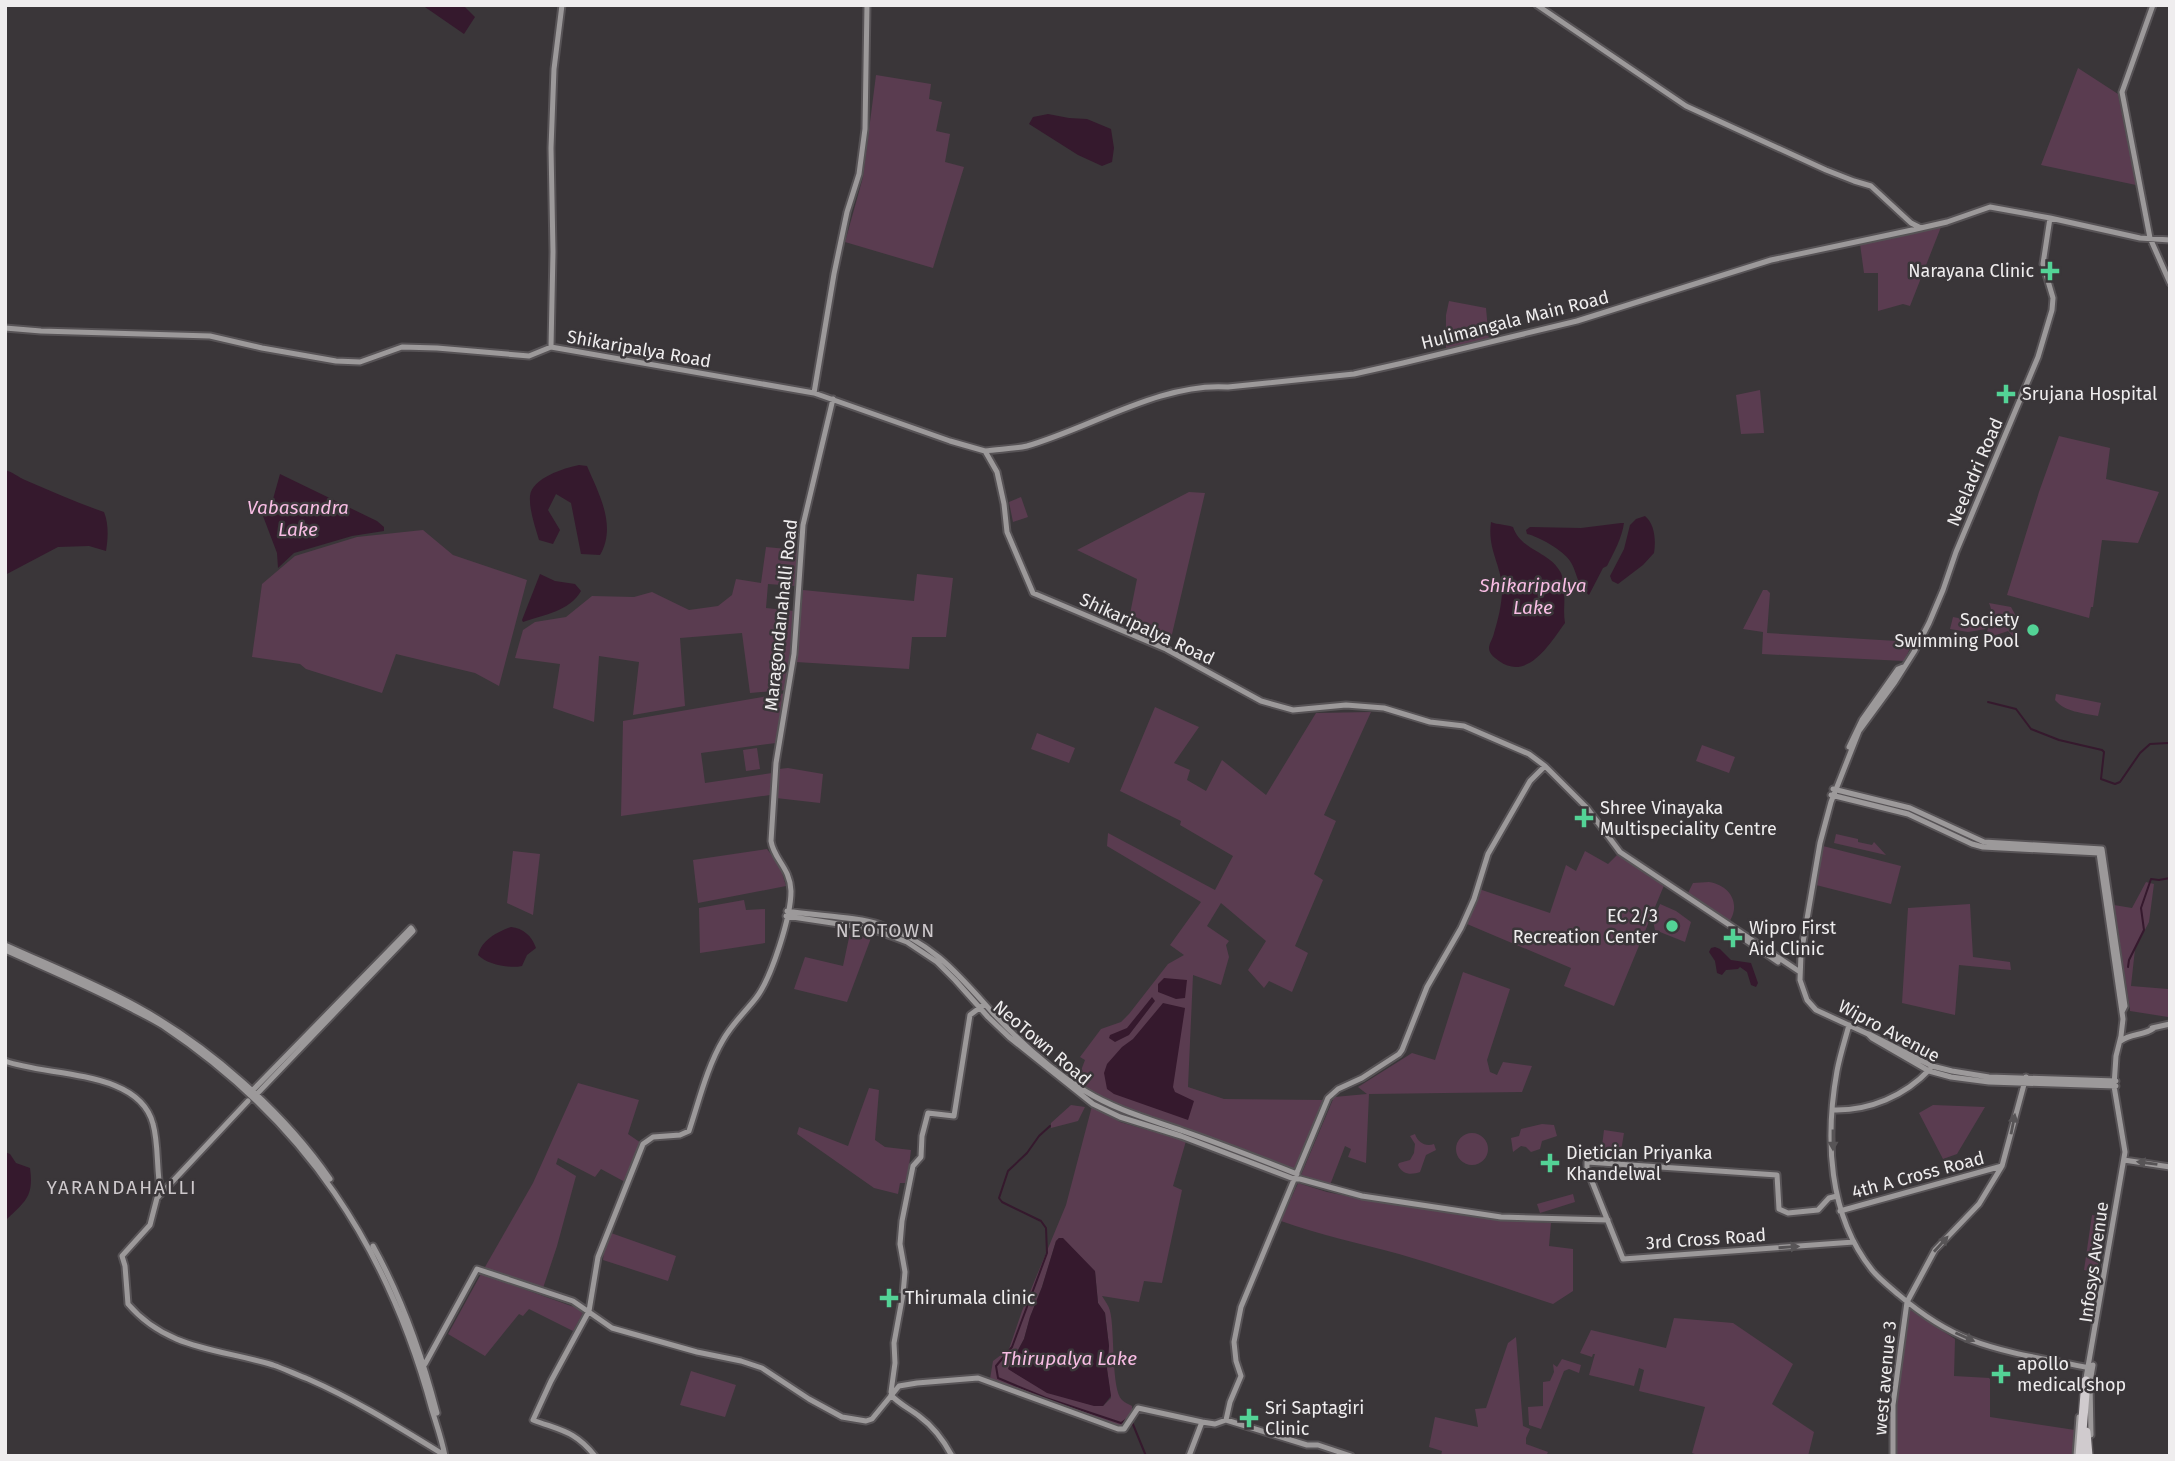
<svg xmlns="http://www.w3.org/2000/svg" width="2175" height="1461" viewBox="0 0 2175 1461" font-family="'Fira Sans',sans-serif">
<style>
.green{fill:#5a3c50;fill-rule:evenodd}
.water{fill:#35192d}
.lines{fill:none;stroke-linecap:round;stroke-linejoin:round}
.stream{stroke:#35192d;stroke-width:2}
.secondary-casing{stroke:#575356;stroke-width:9}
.highway-casing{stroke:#575356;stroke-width:12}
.secondary{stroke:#9c999a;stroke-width:5}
.highway{stroke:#d0cbce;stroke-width:9}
.oneway{fill:#575456}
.poi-dot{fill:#53d396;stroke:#3a3639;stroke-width:2.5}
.labels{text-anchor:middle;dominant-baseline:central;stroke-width:5;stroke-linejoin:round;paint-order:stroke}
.poi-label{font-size:18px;fill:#efedee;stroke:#3a3639;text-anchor:start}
.street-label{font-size:18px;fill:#efedee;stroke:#3a3639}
.water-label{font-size:19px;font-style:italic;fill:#f8bde4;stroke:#3a3639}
.neighbourhood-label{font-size:19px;letter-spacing:2px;fill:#cec9cc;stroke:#3a3639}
</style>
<rect width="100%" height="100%" fill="#3a3639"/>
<!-- green -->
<path class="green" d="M2078,68L2118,94L2136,185L2041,165Z
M876,75L931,84L929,99L942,102L936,131L950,134L945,162L964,167L933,268L845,242L863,177Z
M1941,227L1910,306L1903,304L1878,311V273H1864L1860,244Z
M1449,301L1486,308L1489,341L1446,350V315Z
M1760,390L1764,433L1741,434L1736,395Z
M2059,436L2110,448L2106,479L2159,492L2138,543L2102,540L2093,607H2091L2089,618L2007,595L2039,492Z
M1189,492L1205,493L1169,647L1127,629L1137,579L1077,550Z
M1021,497L1028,517L1013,522L1009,502Z
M423,530L453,555L527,580L499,686L475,673L396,654L382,693L306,669L300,664L252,657L262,584L295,556L357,537Z
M766,547L798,550L795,586L768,584L766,608L794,611L786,690L750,693L742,633L680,638L685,706L633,715L639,662L599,656L594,722L553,708L560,664L515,658L523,630L535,622L566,617L592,596L634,597L652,592L689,610L718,606L732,595L736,579L761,583Z
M917,574L953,578L946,637H912L909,669L796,662L803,590L914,601Z
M1763,590H1767L1770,593L1767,633L1913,642L1904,661L1762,654L1763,632L1743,629Z
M1989,603L2011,607L2017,618L2013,637L2008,631L1999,634L1987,641C1984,626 1997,622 1989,603Z
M1953,617L1979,622L1986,629L1968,632L1950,629Z
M786,693L776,743L701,753L705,783L772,773L770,795L621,816L623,721Z
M2056,694L2101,703L2098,716C2083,713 2065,712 2055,700Z
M1155,707L1199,727L1174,763L1190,770L1187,780L1206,791L1222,760L1266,795L1316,713L1371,712L1324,815L1336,821L1314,874L1323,880L1295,946L1308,953L1292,992L1269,981L1264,988L1248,970L1266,941L1221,903L1207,926L1229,941L1226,945L1229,957L1221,985L1193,975L1188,1087L1224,1099L1325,1100L1295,1169C1267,1158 1238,1146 1210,1137C1164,1122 1116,1110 1077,1081L1085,1060L1080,1057L1101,1029L1121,1022L1129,1014L1168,964L1184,955L1170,945L1201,902L1107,846L1108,833L1215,890L1233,856L1180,825L1181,821L1120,791Z
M1037,733L1075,748L1069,763L1031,749Z
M1702,745L1735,757L1729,773L1696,761Z
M757,748L760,769L746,771L743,750Z
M788,768L823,774L820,803L776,798L779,769Z
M1836,834L1858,839V842L1872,845L1874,842L1886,855L1834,843Z
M1823,846L1901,866L1891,904L1816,885Z
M767,849L780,866L786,886L698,903L693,860Z
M513,851L540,854L533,915L507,903Z
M1585,851L1608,864L1617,855L1665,883L1614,1006L1564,986L1571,968L1467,924L1479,889L1550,913L1566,865L1576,871Z
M1709,882C1732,886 1742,906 1727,925L1686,897L1693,883Z
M2146,882L2154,884L2149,922L2135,949L2131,986L2168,989V1017L2130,1011V1009L2114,905L2132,908Z
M744,900L746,910L765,909V943L700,953L699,908Z
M1660,904L1676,911L1691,922L1685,942L1655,930L1653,921Z
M1970,904L1973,957L2010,962L2011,970L1959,965L1955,1015L1902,1003L1908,908Z
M850,933L871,938L847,1002L794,989L805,957L843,966Z
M1463,972L1510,989L1487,1060L1490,1072L1497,1075L1503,1062L1532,1066L1522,1092L1369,1094L1366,1163L1348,1157L1351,1149L1345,1146L1330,1185L1301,1175L1334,1097L1367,1094L1358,1087L1412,1053L1435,1060Z
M578,1083L639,1100L628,1134L641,1143L625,1182L601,1169L595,1177L558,1158L556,1164L576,1176L557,1246L543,1288L490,1271L485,1267L533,1183Z
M869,1088L879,1090L875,1140L885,1147L911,1150L907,1183H900L898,1194L874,1188L797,1134L799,1127L848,1146Z
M1071,1105L1085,1107L1078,1121L1051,1128V1123Z
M1933,1105L1985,1107L1957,1154L1943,1159L1919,1113Z
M1092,1106L1120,1122L1186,1141L1173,1186L1182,1190L1162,1283L1144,1281L1139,1302L1102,1296C1105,1301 1109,1306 1110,1311C1115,1330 1111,1390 1122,1400C1125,1403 1129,1404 1132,1406V1412L1125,1424L1120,1426L990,1379L993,1361L1009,1349L1022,1311L1066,1205ZM1059,1238L1095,1272L1098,1303L1105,1313L1109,1346L1107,1369L1111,1398L1103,1406C1083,1406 1023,1381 1008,1368L1024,1339L1030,1317L1042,1287L1056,1241Z
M1542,1124L1554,1125L1557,1136L1542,1141L1540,1149L1531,1152L1526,1147L1521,1146L1513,1152L1511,1138L1519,1136L1521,1129Z
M1604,1130L1624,1133L1620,1157L1601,1154Z
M1456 1149a16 16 0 1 1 32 0a16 16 0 1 1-32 0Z
M1415,1134C1418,1143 1426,1147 1434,1144L1436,1150L1426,1155L1420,1172C1412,1175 1402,1175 1398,1165L1399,1163L1410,1160L1414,1153L1415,1144L1410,1136Z
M1298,1183L1327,1192L1362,1199L1500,1220L1551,1223L1549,1246L1573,1249V1291L1553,1304C1502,1287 1451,1269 1399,1254C1359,1243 1320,1235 1281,1221Z
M1573,1194L1575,1202L1540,1213L1537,1204Z
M2092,1215L2105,1217L2097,1272L2084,1270Z
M611,1233L676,1256L668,1281L603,1260L604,1250Z
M481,1274L577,1308L583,1313L573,1331L529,1309L523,1316L519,1314L485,1356L448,1334Z
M1909,1309L1955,1339L1954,1376L1990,1378V1417L2075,1430L2073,1456H1897L1896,1408Z
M1674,1318L1733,1323L1793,1364L1772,1404L1814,1432L1808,1456H1701L1692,1453L1705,1407L1639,1391L1644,1370L1639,1368L1634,1386L1589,1375L1595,1354H1593L1592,1357L1580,1353L1591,1330L1666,1348Z
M1516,1337L1523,1426L1530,1429L1526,1438V1444L1548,1452L1546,1456H1441L1442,1451L1429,1447L1435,1417L1478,1427L1475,1409L1486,1408L1508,1343Z
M1562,1359L1581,1365L1579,1373L1569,1369L1564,1371L1541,1429L1529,1425L1528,1407L1543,1406V1382L1550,1381L1554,1372L1553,1364L1557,1367Z
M691,1371L736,1385L725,1417L680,1405Z"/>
<!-- water -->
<path class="water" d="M422,5H463L475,17L464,34Z
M1048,114L1069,118L1087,119L1111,129L1114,148L1112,162L1102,166L1078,155L1029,124L1033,117Z
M579,465L587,466C599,494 617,526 600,555L581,554L571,503L556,494L548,510L560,530L553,544L539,540C535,526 529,510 530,496C532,478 564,468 579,465Z
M5,470C13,472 18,477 25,480C51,491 77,503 104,512C109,524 108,539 106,551L89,546L58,547L5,575Z
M280,474L377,521L384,527V531L352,536L294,553L278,568L277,553L263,516L273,499Z
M1645,516C1655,524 1656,541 1654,553L1643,565L1618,584L1612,581L1610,576L1624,549L1630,525L1636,519Z
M1491,522C1498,525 1505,524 1513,527C1521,551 1550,551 1561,573C1568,589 1562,606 1565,623C1551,642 1528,682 1499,661C1495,658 1489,654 1489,648C1489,644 1493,638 1494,633C1498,620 1502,604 1502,590C1502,565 1487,550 1491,522Z
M1621,523H1624C1622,538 1614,552 1607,566L1603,568L1589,595C1576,585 1578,573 1570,561C1564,551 1538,536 1527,534L1526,530L1530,527L1581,528Z
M540,574L555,581L575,584L581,591C570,611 543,615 523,622L522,620Z
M511,927C523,928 532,936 536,948L527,955L522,966C509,969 486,964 478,955C482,940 497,932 511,927Z
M1715,947L1720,949L1731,960L1751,963L1758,983L1756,987L1751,985L1747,972L1740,967L1738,969L1726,970L1722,975L1717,973L1715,961L1709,952L1711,948Z
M1164,978L1187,980L1185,998L1176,999L1158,992V984Z
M1152,997L1155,1001L1129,1035L1115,1042L1109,1038L1110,1035L1127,1028Z
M1163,1003L1185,1008L1173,1087L1175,1092L1194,1101L1188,1120L1114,1094L1107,1089L1104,1073L1107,1064L1122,1047L1133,1039Z
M5,1152L10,1154L16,1163L30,1168C34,1198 25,1201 5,1221Z
M1059,1238H1063L1095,1271L1098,1303L1105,1313L1109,1346L1107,1369L1111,1396L1103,1406H1094L1047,1393L1008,1369L1024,1339L1030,1317L1042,1287L1056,1241Z"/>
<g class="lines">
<!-- stream -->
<path class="stream" d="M1988,702L2016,709L2031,729L2059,740L2102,750L2104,752L2101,779L2115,784L2120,782L2140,753L2150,744L2168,743
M2128,967L2129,960L2144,930L2141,908L2151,879L2159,880L2170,878
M1050,1126L1039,1136L1027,1153L1008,1171L999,1198L1002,1202L1041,1221L1046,1228L1047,1253L1012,1347L996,1366L998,1378L1046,1398L1121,1423L1127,1419
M1132,1422L1146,1456"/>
<defs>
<path id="secondary" d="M1537,5L1686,106L1826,170L1854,181L1871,186L1911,223L1921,228
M2153,5L2122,92L2150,238L2170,283
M2050,218L2043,264L2053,298L2052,310L2038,357L1956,552L1943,590L1929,623L1914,652L1895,682L1859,731L1831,802L1820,843L1801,954L1800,980L1807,1000L1816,1010L1868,1034L1872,1038L1929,1071L1951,1077L1989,1082L2116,1086
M5,328L41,331L210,336L262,348L336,361L360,362L402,347L437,348L529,356L551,347
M551,347L814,393L950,441L985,451L997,472L1004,504L1007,532L1033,593L1166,649L1261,701L1293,710L1346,705L1384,708L1430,722L1464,726L1529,754L1545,766L1587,808L1620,852L1800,972
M551,347L553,252L551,148L554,69L562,5
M814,393L834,274L847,212L859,174L865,129L867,5
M985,451C998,449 1014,449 1027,446C1090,428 1162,382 1228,387L1354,374L1403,363L1577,321L1771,260L1912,230L1947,222L1990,207L2050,218L2140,238L2170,240
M1849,747L1862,720L1898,669L1903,667
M1833,789L1910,808L1984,842L2102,849L2125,1006L2122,1012
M1831,795L1908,814L1972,844L1983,847L2099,853L2123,1019L2121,1036L2116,1056L2114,1086L2125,1152L2085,1384
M787,911C815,916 856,916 881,925C932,942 958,974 992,1012C1019,1041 1051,1070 1085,1091C1116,1110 1149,1119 1183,1131C1221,1144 1259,1159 1297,1174
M786,916L872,929L907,942L937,962L955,980L988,1017L1009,1037L1093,1104L1120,1117L1181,1136L1294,1179H1300L1362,1196L1501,1217L1608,1220
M1734,932L1778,962
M5,945C49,965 94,983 136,1006C209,1046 283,1111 330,1179
M5,950C47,969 90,987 130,1008C141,1014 152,1019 163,1026C305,1121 388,1247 432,1410C437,1426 442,1440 445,1456
M1849,1025C1845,1040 1840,1055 1837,1071C1825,1138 1828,1215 1872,1270C1879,1279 1890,1287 1899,1295C1920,1313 1945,1330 1971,1340C2007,1354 2052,1360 2090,1368
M2152,1028L2170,1024
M1869,1034L1932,1066L1952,1071L1989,1077L2116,1081
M2121,1041C2130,1033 2144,1036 2154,1028
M5,1061C47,1077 139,1069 153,1124C159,1145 156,1171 161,1194
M251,1092L411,928L413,931L254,1097
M248,1101L157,1198L150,1225L122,1256L125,1266L128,1304C167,1350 221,1349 273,1365C285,1369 297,1375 308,1379C356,1400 400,1428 444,1455
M1833,1110C1869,1111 1905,1096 1930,1069
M2124,1160L2170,1167
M1837,1196L1829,1198L1818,1210L1788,1213L1779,1209L1777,1175L1587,1162V1169L1623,1259L1854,1242
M1840,1211L2002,1166
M373,1246C402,1298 422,1355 437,1413
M421,1366L425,1364L477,1269L573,1301L612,1328L697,1352L741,1361L762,1368L809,1399L842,1417L866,1421L872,1419L899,1386L917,1383L978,1378L1118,1429H1124L1138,1408L1202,1422
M891,1392L895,1363L894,1343L903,1294L905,1272L900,1244L902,1221L913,1166L921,1157L922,1136L928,1113L954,1116L970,1015L982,1006
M891,1395C899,1404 910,1409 919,1416C934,1427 943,1439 952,1456
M1226,1420L1307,1445H1318L1351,1456
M2091,1435L2090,1382L2093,1365
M595,1456C575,1431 562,1431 533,1420L551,1381L589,1311L598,1257L643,1144L653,1137L680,1135L689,1131C699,1101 707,1067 723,1040C732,1024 745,1012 756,998C772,977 791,916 791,891C790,867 774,860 771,841L776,763L794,654L803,525L833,399
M1189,1456L1202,1422L1215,1424L1226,1420L1230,1402L1241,1376L1236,1361L1234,1342L1241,1307L1328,1098L1338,1089L1362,1078L1399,1054L1402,1050L1427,987L1461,928L1474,899L1488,854L1530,781L1545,766
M1893,1456V1405L1907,1302L1935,1250L1979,1204L2002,1166L2026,1077
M2076,1456L2079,1417"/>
<path id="highway" d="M2086,1432L2088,1456
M2080,1456L2086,1381"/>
</defs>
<!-- secondary casing -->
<use href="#secondary" class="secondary-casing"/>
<!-- highway casing -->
<use href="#highway" class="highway-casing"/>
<!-- secondary -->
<use href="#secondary" class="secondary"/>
<!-- highway -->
<use href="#highway" class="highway"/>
</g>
<!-- one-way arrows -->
<defs><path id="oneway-solid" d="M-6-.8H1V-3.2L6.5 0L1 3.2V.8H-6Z" transform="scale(1.75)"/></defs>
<g class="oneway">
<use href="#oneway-solid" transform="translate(2013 1124) rotate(-79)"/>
<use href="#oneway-solid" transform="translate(1833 1140) rotate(90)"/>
<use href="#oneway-solid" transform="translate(2147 1163) rotate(-172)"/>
<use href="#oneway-solid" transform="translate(1941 1244) rotate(-48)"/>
<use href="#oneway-solid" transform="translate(1789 1247) rotate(-4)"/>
<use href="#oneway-solid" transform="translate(1965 1337) rotate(24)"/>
</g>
<!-- markers -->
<g class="poi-dot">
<path d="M2046.5 260.5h7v7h7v7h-7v7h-7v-7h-7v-7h7z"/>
<path d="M2002.5 383.5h7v7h7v7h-7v7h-7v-7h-7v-7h7z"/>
<circle cx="2033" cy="630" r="7"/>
<path d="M1580.5 807.5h7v7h7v7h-7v7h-7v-7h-7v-7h7z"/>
<circle cx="1672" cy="926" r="7"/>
<path d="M1729.5 927.5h7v7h7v7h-7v7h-7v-7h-7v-7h7z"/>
<path d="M1546.5 1152.5h7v7h7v7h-7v7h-7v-7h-7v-7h7z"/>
<path d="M885.5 1287.5h7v7h7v7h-7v7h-7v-7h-7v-7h7z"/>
<path d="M1997.5 1363.5h7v7h7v7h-7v7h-7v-7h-7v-7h7z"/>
<path d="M1245.5 1407.5h7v7h7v7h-7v7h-7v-7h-7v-7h7z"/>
</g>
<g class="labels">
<!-- poi labels -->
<g class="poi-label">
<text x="2034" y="271" text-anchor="end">Narayana Clinic</text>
<text x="2022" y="394">Srujana Hospital</text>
<text x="2019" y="620" text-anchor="end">Society<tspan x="2019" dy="21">Swimming Pool</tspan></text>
<text x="1600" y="808">Shree Vinayaka<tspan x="1600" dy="21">Multispeciality Centre</tspan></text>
<text x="1658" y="916" text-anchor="end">EC 2/3<tspan x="1658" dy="21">Recreation Center</tspan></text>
<text x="1749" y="928">Wipro First<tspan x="1749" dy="21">Aid Clinic</tspan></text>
<text x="1566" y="1153">Dietician Priyanka<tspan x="1566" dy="21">Khandelwal</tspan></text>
<text x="905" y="1298">Thirumala clinic</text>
<text x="2017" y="1364">apollo<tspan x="2017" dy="21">medical shop</tspan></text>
<text x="1265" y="1408">Sri Saptagiri<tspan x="1265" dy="21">Clinic</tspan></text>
</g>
<!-- street labels -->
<g class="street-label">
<text transform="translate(1515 320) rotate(-14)">Hulimangala Main Road</text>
<text transform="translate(639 349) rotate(10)">Shikaripalya Road</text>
<text transform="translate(1975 472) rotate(-67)">Neeladri Road</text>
<text transform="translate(781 615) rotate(-84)">Maragondanahalli Road</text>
<text transform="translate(1147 629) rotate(25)">Shikaripalya Road</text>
<text transform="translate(1889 1031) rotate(28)">Wipro Avenue</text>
<text transform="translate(1042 1043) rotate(40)">NeoTown Road</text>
<text transform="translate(1918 1175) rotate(-15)">4th A Cross Road</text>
<text transform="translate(1706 1239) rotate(-4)">3rd Cross Road</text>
<text transform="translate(2094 1262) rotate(-82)">Infosys Avenue</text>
<text transform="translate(1885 1378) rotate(-85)">west avenue 3</text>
</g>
<!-- water labels -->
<g class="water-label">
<text x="298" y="507">Vabasandra<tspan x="298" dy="22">Lake</tspan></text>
<text x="1533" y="585">Shikaripalya<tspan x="1533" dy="22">Lake</tspan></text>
<text x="1069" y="1358">Thirupalya Lake</text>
</g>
<!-- neighbourhood labels -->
<g class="neighbourhood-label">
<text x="886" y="930">NEOTOWN</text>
<text x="122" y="1187">YARANDAHALLI</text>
</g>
</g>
<!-- border -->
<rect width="2175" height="1461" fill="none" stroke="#efedee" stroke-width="14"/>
</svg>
